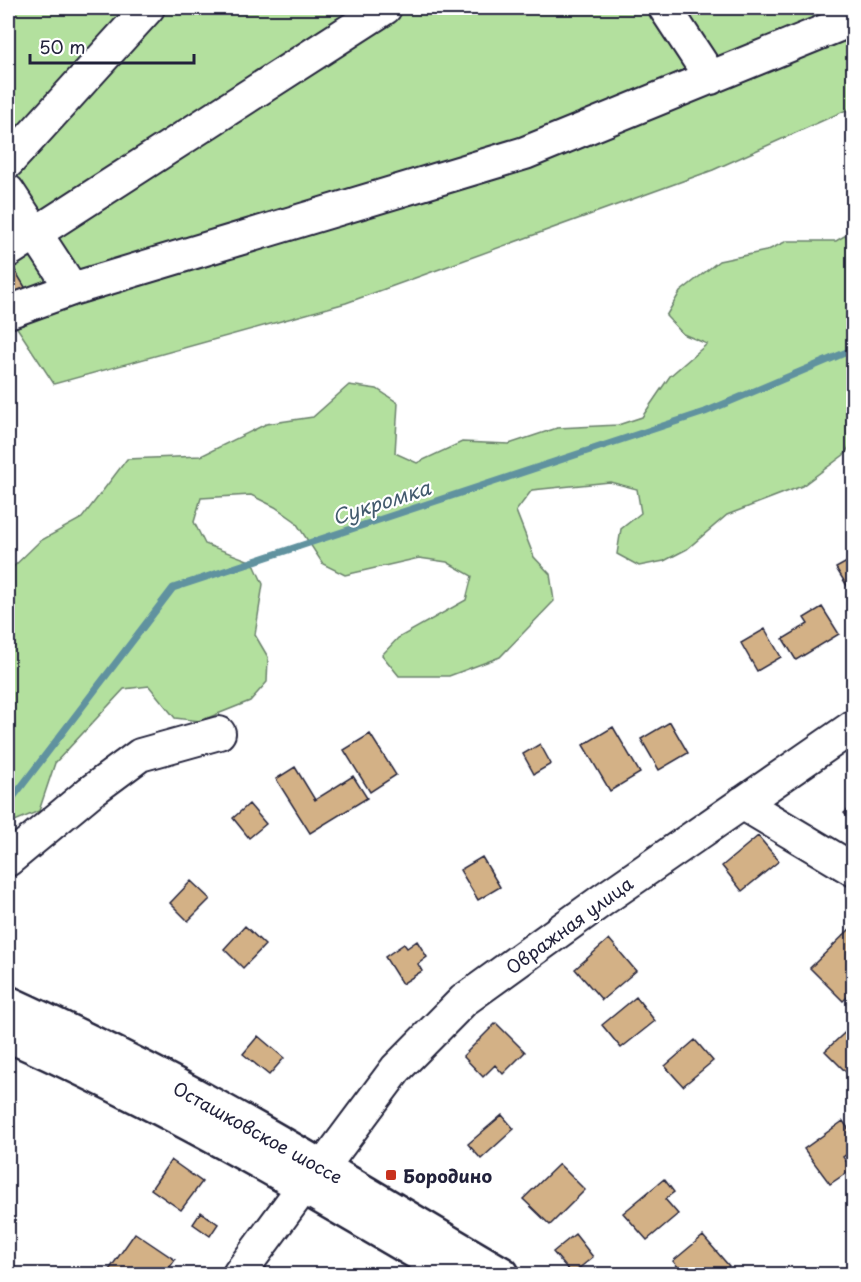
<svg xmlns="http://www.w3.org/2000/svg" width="861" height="1282" viewBox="0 0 861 1282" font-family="'Playpen Sans',sans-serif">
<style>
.green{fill:#b3e09e;stroke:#6a816c;stroke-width:1.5}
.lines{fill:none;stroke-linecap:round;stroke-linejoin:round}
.stream{stroke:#61929f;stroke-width:7}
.building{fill:#d3b186;stroke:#22223b;stroke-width:1.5}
.minor-casing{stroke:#22223b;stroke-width:36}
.major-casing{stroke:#22223b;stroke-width:38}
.minor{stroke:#fff;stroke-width:32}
.major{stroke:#fff;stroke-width:33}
.poi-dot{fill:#c8321e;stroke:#fff;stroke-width:2}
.labels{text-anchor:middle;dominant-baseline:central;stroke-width:4.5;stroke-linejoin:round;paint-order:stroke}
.street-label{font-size:18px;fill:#22223b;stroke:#fff}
.poi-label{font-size:18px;font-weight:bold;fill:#22223b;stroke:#fff;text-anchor:start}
.water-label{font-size:20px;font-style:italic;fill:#425a6d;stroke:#fff}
</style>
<rect width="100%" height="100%" fill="#fff"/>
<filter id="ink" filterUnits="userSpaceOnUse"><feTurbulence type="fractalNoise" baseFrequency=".0167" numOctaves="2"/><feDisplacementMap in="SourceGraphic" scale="12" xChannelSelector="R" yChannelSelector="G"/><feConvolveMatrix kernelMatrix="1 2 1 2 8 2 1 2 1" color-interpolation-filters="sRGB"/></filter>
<g filter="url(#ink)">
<!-- green -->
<path class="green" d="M8,8H853V107L713,170L346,303L54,384L8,314Z
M853,231L854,377L851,383L854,402L853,440L845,454L802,486L727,515L687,549L664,561L639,566L617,554L621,529L641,513L637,489L610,482L532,490L516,511L534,557L550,574L554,601L500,657L449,676H399L382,655L398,638L466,600L472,576L447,562L419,558L345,575L323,564L295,521L275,507L251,495L201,498L194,522L205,544L253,562L263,584L255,635L268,657L267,682L250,701L200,721L175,718L149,686L124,689L55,763L39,811L15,821L8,817V572L40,541L82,518L127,459L201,456L266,424L313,417L349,385L377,389L398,403L395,453L417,463L462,442L509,444L557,428L618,425L642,417L670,376L707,344L683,334L666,316L680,292L719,261L766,251L787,241H836Z"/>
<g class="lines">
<!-- stream -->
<path class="stream" d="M8,804L173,588L705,412L854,349"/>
</g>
<!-- building -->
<path class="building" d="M8,259L31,297L8,312Z
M854,558V597L836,568Z
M822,607L839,634L796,660L783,639L808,624L804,618Z
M765,629L781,657L757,671L741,643Z
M670,722L688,753L659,770L641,739Z
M613,727L640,773L610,791L583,745Z
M370,734L396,775L370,792L344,750Z
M540,744L551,764L534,774L523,754Z
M295,767L315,800L353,776L367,798L310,833L276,779Z
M249,804L266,824L249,838L233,818Z
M854,805V823L844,813Z
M758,836L779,861L742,891L722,866Z
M482,857L500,887L478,900L460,870Z
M191,881L210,899L188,921L170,903Z
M854,925V991L843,1001L810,968Z
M245,926L265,945L243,968L224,949Z
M609,939L636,971L602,1000L575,969Z
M417,941L427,957L418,964L422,971L402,984L385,957L404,944L407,948Z
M636,997L655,1021L621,1048L602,1025Z
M496,1023L525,1052L503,1074L495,1065L483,1077L463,1056Z
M854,1024V1080L825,1051Z
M258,1036L284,1058L269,1075L243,1054Z
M695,1040L713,1061L683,1086L665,1066Z
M502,1115L514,1129L481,1159L468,1144Z
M843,1121L854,1137V1149L843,1157L852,1169L830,1184L804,1149Z
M171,1160L202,1182L181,1210L151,1189Z
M559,1164L585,1190L550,1225L523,1199Z
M664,1179L674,1192L665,1199L678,1214L647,1240L623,1213Z
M201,1212L218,1224L210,1236L193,1224Z
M135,1233L175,1260L165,1274H145L143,1273L141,1274H116L109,1270Z
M575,1234L593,1257L572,1274L553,1252Z
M703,1236L729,1266L719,1274H684L673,1261Z"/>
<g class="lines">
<defs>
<path id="minor" d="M665,8L711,78
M8,162L148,8
M8,191L72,289L525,153L854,19
M8,251L385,8
M8,312L72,289
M742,803L854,870
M8,860L90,792L140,755L219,733
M323,1167L396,1069L464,1000L604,899L854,726
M239,1274L304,1186"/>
<path id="major" d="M8,1003C75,1034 142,1066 207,1102C307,1156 404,1217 502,1274
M8,1035C56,1055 101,1078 148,1102C252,1155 353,1215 454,1274"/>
</defs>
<!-- minor casing -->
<use href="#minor" class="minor-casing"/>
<!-- major casing -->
<use href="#major" class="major-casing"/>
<!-- minor -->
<use href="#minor" class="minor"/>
<!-- major -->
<use href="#major" class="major"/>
</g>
</g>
<!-- markers -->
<rect class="poi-dot" x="385" y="1169" width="12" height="12" rx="3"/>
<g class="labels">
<!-- street labels -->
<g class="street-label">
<text transform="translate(569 925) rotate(-36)">Овражная улица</text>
<text transform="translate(258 1132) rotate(29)">Осташковское шоссе</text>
</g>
<!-- poi labels -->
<g class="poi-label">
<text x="403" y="1175">Бородино</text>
</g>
<!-- water labels -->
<g class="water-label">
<text transform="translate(381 502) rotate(-18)">Сукромка</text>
</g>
</g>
<!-- margin -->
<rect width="861" height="1282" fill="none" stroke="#fff" stroke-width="30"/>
<rect x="15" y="15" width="831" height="1252" fill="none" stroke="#22223b" stroke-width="2" filter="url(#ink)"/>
<!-- scale -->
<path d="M30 54v9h164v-9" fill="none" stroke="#22223b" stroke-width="3"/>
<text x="39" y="54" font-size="18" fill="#22223b" stroke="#ffffff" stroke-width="4.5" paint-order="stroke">50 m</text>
</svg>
